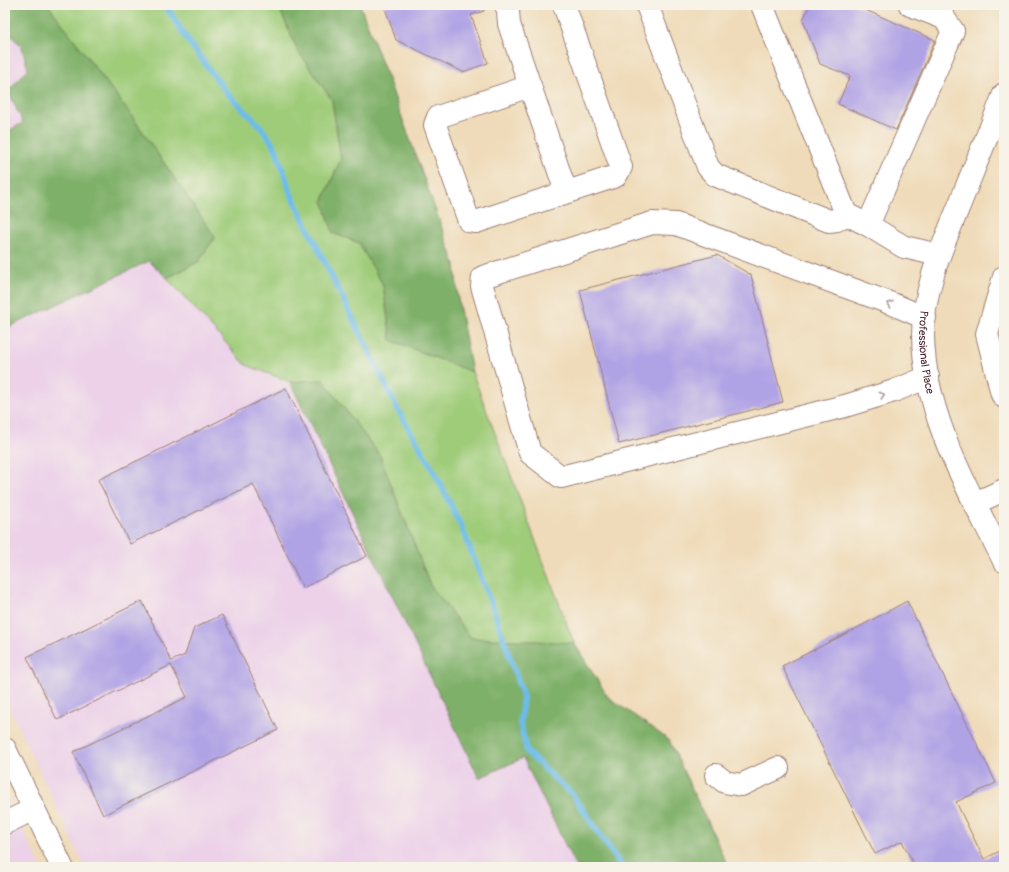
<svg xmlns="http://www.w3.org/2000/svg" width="1009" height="872" viewBox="0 0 1009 872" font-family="Pangolin,sans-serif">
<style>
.built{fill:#ecd1e9}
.green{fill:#9fcc79;stroke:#747652}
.forest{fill:#7fb069;stroke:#64684a}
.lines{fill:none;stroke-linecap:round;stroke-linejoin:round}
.stream{stroke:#6dbce8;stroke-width:6}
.building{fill:#b0a3e5}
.minor-casing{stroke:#9c7d72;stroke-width:24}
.minor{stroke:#fff;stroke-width:22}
.oneway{stroke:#ae9aa0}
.labels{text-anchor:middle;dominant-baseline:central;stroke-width:3;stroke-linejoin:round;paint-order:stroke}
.street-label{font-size:11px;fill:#4a1f2b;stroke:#f7f3e8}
</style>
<rect width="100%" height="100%" fill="#f7f3e8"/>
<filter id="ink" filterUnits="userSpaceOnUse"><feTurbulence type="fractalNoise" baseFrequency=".025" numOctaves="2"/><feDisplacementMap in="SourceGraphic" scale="8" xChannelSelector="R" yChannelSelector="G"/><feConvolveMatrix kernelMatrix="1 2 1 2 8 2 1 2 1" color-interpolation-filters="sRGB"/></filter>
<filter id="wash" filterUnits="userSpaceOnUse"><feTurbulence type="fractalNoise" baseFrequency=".012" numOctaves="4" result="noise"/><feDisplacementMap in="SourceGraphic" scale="16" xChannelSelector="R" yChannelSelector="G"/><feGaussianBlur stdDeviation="0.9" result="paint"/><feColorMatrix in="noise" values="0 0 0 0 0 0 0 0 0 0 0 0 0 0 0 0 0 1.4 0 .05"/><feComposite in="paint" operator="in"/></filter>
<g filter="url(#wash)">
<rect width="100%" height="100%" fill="#efdbb9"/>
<!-- built -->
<path class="built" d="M5,31L21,45L28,69L9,91L23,123L5,132Z
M149,261L167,278L246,365L290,382L479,778L523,757L576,867H85L5,699V329Z
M5,793L41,867H5Z"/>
<!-- green -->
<path class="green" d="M48,5H278L298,51L332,100L341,159L323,200L333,233L359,243L383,285L391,340L472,372L574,643L471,638L430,585L380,456L323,380L290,382L246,365L167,278L198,262L215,237L131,115Z"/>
<!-- forest -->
<path class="forest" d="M5,5H48L131,115L215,237L198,262L167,278L149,261L5,329V132L23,123L8,91L28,69L21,45L5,31Z
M278,5H360L387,76L455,264L458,299L472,372L391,340L383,285L359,243L333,233L323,200L341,159L332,100L298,51Z
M323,380L380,456L430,585L471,638L574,643L608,697L669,740L725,860L731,867H576L523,758L479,778L290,382Z"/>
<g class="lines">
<!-- stream -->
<path class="stream" d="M165,5L189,42L226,92L261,127L275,147L291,194L398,410L436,475L462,528L493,608L523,696L520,723L527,752L549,773L573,795L622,867"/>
</g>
<g id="blocks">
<!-- building -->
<path class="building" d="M384,5H482L484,11L471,15L488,63L463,72L396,40Z
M810,5H854L935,40L896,130L838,104L850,76L820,64L803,20Z
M717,255L751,275L783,402L619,444L580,290Z
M286,388L367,556L303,588L253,484L130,544L98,480Z
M142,601L171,661L185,655L194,628L222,615L278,730L103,815L73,752L187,697L171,665L57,720L27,657Z
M907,601L996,783L956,802L984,859L1004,849V867H915L902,841L875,854L782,666L859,627Z"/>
</g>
</g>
<g filter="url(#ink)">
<use href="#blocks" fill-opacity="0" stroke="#9c7d72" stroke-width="1"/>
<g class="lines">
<defs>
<g id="minor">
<path d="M506,5L508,11L509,24L566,192"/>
<path d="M647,5L708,167L715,175L829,221L837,220L846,214"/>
<path d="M762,5L846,214L868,225L904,247L939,255"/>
<path d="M530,86L438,117L435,125L469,221L476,222L616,176L621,167L564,5"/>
<path id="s1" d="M1004,94C990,130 975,165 961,201C944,243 923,288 923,335C924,416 969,491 1004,561"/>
<path d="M868,225L953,31L944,18L910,5"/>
<path d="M1004,277L987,334L1002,394L1004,397"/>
<path d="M925,318L895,305L676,224L652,223L483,277L482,286L530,453L561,477L845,406L894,391L928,377"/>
<path d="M975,503L1004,490"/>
<path d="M5,749L62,867"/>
<path d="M716,775L725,782L741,785L778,768"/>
<path d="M5,823L34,809"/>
</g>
</defs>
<!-- minor casing -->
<use href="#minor" class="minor-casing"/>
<!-- minor -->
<use href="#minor" class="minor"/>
</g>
<!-- one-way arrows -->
<defs><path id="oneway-chevron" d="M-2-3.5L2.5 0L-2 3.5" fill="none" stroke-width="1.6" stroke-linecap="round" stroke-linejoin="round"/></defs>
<g class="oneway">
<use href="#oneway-chevron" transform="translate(890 304) rotate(-160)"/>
<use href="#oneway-chevron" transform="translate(882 395) rotate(-17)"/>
</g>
</g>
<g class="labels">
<!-- street labels -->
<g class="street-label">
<text stroke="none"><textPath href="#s1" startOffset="273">Professional Place</textPath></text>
</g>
</g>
<!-- margin -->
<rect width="1009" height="872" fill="none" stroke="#f7f3e8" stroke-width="20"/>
</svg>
